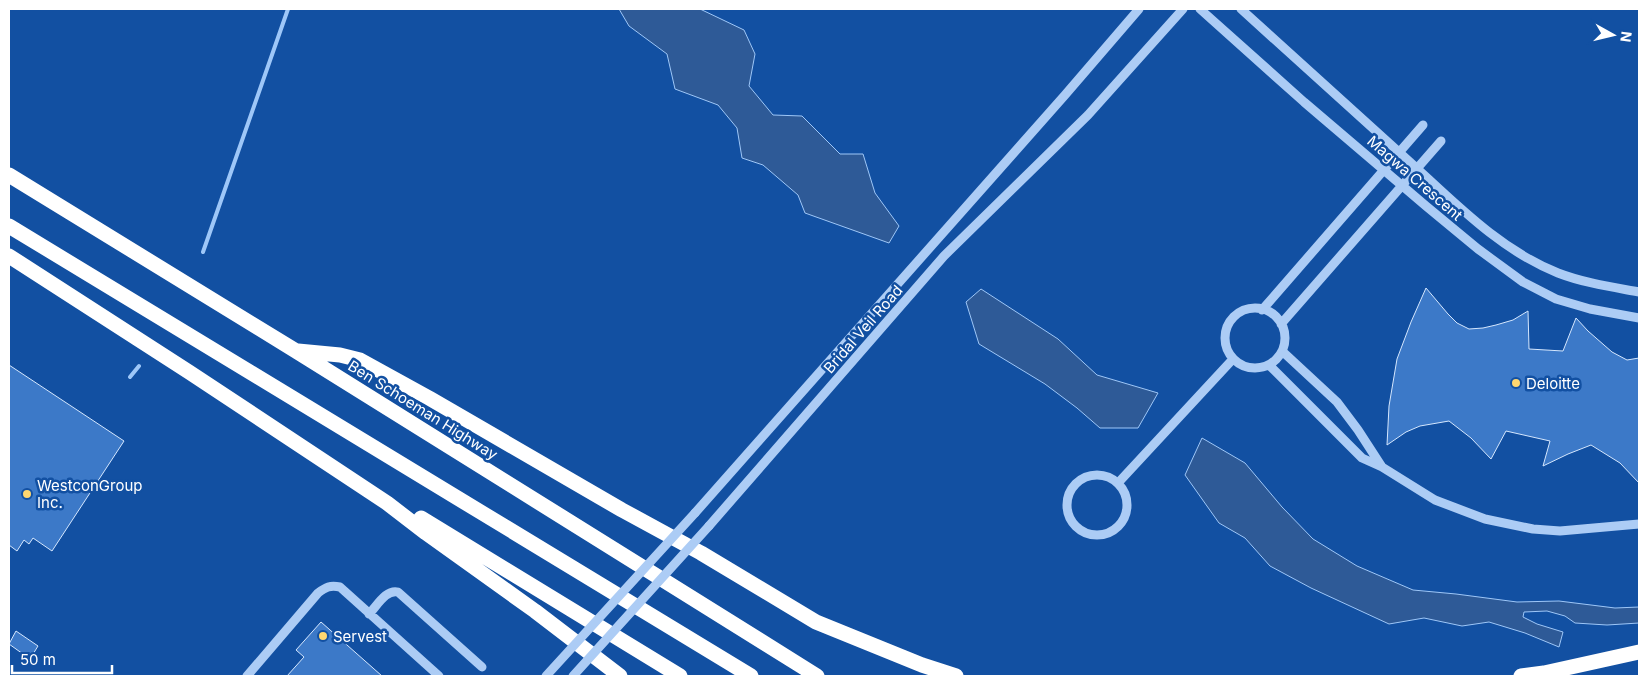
<svg xmlns="http://www.w3.org/2000/svg" width="1648" height="685" viewBox="0 0 1648 685" font-family="Inter,sans-serif">
<style>
.water{fill:#2e5a97;stroke:#9ec7f8}
.lines{fill:none;stroke-linecap:round;stroke-linejoin:round}
.stream{stroke:#9ec7f8;stroke-width:4}
.building{fill:#3c79c8;stroke:#d5e7fe}
.minor{stroke:#acccf5;stroke-width:9}
.highway{stroke:#fff;stroke-width:15}
.minor-bridge{stroke:#acccf5;stroke-width:9}
.poi-dot{fill:#ffd770;stroke:#1250a2;stroke-width:2}
.labels{text-anchor:middle;dominant-baseline:central;stroke-width:5;stroke-linejoin:round;paint-order:stroke}
.street-label{font-size:15px;fill:#fff;stroke:#1250a2}
.poi-label{font-size:15px;fill:#fff;stroke:#1250a2;text-anchor:start}
</style>
<rect width="100%" height="100%" fill="#1250a2"/>
<!-- water -->
<path class="water" d="M619,9H700L744,30L755,54L749,86L773,115L802,116L840,154H863L875,193L899,226L889,243L805,213L798,195L763,165L742,158L737,128L718,105L675,89L667,54L629,26Z
M981,289L1058,339L1097,375L1158,393L1138,428H1100L1077,408L1045,384L979,344L966,302Z
M1202,438L1245,463L1282,507L1313,539L1357,566L1413,590L1456,594L1517,602L1559,601L1615,608L1639,607V623L1607,625L1575,623L1565,616L1547,611L1524,612L1523,617L1537,624L1563,632L1559,647L1525,633L1489,622L1462,626L1424,618L1389,624L1311,588L1270,566L1245,538L1219,523L1185,475Z"/>
<g class="lines">
<!-- stream -->
<path class="stream" d="M203,252L288,9
M130,377L139,366"/>
</g>
<!-- building -->
<path class="building" d="M1426,288L1448,314L1457,323L1469,329L1483,328L1496,325L1513,320L1528,311L1529,349L1563,351L1576,318L1588,331L1612,352L1627,360L1639,358V483L1620,463L1591,445L1568,454L1543,466L1550,441L1506,431L1491,459L1471,438L1449,421L1420,426L1406,432L1387,445L1389,406L1397,359L1411,322Z
M9,365L124,441L52,551L33,538L29,544L24,540L17,551L9,545Z
M321,622L382,676H287L304,657L296,650Z
M16,631L38,646L30,659L9,644Z"/>
<g class="lines">
<!-- minor -->
<path class="minor" d="M1200,9L1304,102L1426,206L1478,249L1523,282L1556,299L1590,309L1639,318
M1241,9C1298,60 1354,111 1410,162C1455,203 1500,250 1558,273C1584,283 1612,287 1639,292
M1225 338a30 30 0 1 1 60 0a30 30 0 1 1-60 0Z
M1262,310L1423,125
M1281,324L1441,141
M1282,351L1337,402L1358,430L1382,467
M1269,365L1362,458L1382,467L1435,500L1485,519L1533,529L1560,531L1639,524
M1067 505a30 30 0 1 1 60 0a30 30 0 1 1-60 0Z
M1118,483L1233,359
M695,513L1065,95L1139,9
M709,526L944,256L1088,115L1183,9
M369,614C377,606 386,589 398,592L482,667
M247,676L318,593C326,587 330,585 340,587L439,676"/>
<!-- highway -->
<path class="highway" d="M9,175L296,351L817,676
M9,226L751,676
M9,256L189,372L387,503L426,533L535,611L620,676
M298,351L340,355L360,360L429,398L622,510L701,553L816,622L922,665L956,676
M421,518L680,676
M1521,676L1544,673L1639,652"/>
<!-- minor-bridge -->
<path class="minor-bridge" d="M546,676L695,513
M573,676L709,526"/>
</g>
<!-- markers -->
<g class="poi-dot">
<circle cx="1516" cy="383" r="5"/>
<circle cx="27" cy="494" r="5"/>
<circle cx="323" cy="636" r="5"/>
</g>
<g class="labels">
<!-- street labels -->
<g class="street-label">
<text transform="translate(1415 178) rotate(41)">Magwa Crescent</text>
<text transform="translate(863 329) rotate(-49)">Bridal Veil Road</text>
<text transform="translate(423 410) rotate(32)">Ben Schoeman Highway</text>
</g>
<!-- poi labels -->
<g class="poi-label">
<text x="1526" y="383">Deloitte</text>
<text x="37" y="485">WestconGroup<tspan x="37" dy="17">Inc.</tspan></text>
<text x="333" y="636">Servest</text>
</g>
</g>
<!-- border -->
<rect width="1648" height="685" fill="none" stroke="#ffffff" stroke-width="20"/>
<!-- north arrow -->
<g transform="translate(1613 35) rotate(98)" stroke="#1250a2" stroke-width="4" paint-order="stroke">
<path d="M0-4L9 19L0 12L-9 19Z" fill="#ffffff"/>
<text y="-8" font-size="14" font-weight="bold" text-anchor="middle" fill="#ffffff">N</text>
</g>
<!-- scale -->
<path d="M12 665v8h100v-8" fill="none" stroke="#ffffff" stroke-width="2.5"/>
<text x="20" y="665" font-size="15" fill="#ffffff" stroke="#1250a2" stroke-width="4" paint-order="stroke">50 m</text>
</svg>
